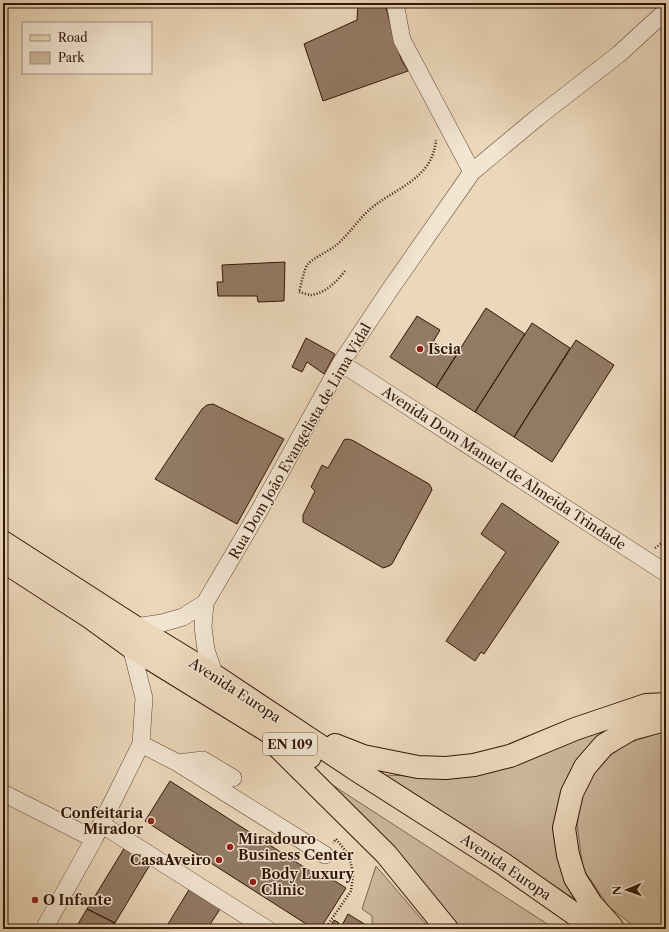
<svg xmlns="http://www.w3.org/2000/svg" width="669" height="932" viewBox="0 0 669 932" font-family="'Libre Caslon Text',serif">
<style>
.green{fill:#ccb69b;stroke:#7f6650}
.building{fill:#927a64;stroke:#321606}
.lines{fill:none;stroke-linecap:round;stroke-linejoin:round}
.minor-casing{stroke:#604633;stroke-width:18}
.major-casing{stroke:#321606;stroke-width:24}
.path{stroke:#321606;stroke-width:2.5;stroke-dasharray:1 2;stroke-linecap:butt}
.minor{stroke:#f2e5d2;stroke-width:17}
.major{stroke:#ebd7ba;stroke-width:22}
.poi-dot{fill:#8f2418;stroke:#f2e5d2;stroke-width:1.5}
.labels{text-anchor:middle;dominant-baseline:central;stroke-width:3;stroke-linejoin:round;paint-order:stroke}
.shield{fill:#f2e5d2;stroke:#6c5443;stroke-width:1}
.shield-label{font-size:13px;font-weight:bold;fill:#321606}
.poi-label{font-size:14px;font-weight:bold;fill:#321606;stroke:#f2e5d2;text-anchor:start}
.street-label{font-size:14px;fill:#321606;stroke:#f2e5d2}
</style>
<rect width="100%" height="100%" fill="#ebd7ba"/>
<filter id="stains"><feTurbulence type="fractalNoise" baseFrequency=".005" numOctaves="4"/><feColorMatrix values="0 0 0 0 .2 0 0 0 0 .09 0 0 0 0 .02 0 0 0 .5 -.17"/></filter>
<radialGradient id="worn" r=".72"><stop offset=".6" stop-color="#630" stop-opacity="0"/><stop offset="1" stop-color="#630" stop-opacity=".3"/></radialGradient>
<!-- green -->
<path class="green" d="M620,721L571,773L574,896L573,898L464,826L383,775L444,777Z
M660,733H666V929H638L610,908L583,869L577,825L584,785L604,760L628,743Z
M334,786L555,929H458Z
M376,866L430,929H372V916L362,909Z"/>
<!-- building -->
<path class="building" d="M358,3L385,5L401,59L408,71L323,101L304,44L357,20Z
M285,262L284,301L258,302L257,296H218L217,282H223L222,265Z
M486,308L525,334L475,412L436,387Z
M417,316L440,330L433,342L456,356L436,387L390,357Z
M532,323L570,348L514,437L475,412Z
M306,338L335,354L324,374L307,362L302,372L292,367Z
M576,340L614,365L552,462L514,437Z
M213,404L284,439L237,524L155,479L202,409L207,405Z
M346,439L352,440L429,484L431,487L432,490L392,564L389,566L383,568L303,522V515L315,491L311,487L322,465L328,468L344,440Z
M502,503L559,542L484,654L481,652L475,661L446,641L506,552L481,534Z
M170,781L321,878L324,874L346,888L320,929H314L145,821Z
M125,847L151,863L115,923L87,909Z
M190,888L222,906L207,929H165Z
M87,909L115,923L112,929H75Z
M348,914L366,925L364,929H340Z
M334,920L339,923L335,929H329Z"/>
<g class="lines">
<defs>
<path id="minor" d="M395,3L402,40L472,172
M341,363L666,573
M135,627L162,623L183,617L205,603
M215,676L206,650L203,627L205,603L259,511L341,363L391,288L472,172L538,117L619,54L666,11
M141,744L178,763L325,855
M178,763L203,760L233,778
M3,793L94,839
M101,824L267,929
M44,929L94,839L141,744L144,698L131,647"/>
<path id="major" d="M3,542L135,627L215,676L358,771L502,863L576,915L607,929
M3,561L91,618L131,647L310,757
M335,745L363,756L418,767L446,768L474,765L510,756L575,729L646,705L666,704
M279,748L386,854L447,929
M612,927L592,905L575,878L568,855L564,828L572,793L585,767L604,745L631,729L661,721L666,722"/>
</defs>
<!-- minor casing -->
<use href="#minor" class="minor-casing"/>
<!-- major casing -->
<use href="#major" class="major-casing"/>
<!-- path -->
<path class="path" d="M345,271C336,282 326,293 311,295C308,295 303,293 299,292C301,285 304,270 307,265C313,258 327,252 335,246C348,236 357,221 369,210C396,187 432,180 436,140
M655,548L666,540
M325,929L351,891L353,874L349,855L336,839L333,843"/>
<!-- minor -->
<use href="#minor" class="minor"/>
<!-- major -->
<use href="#major" class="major"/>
</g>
<!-- markers -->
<g class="poi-dot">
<circle cx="420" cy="349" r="4"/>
<circle cx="151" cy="821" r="4"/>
<circle cx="230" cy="847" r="4"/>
<circle cx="219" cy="860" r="4"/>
<circle cx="253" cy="882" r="4"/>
<circle cx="35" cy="900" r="4"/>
</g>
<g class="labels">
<!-- shield labels -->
<rect class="shield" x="263" y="733" width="54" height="22" rx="3"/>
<g class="shield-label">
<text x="290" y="744">EN 109</text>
</g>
<!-- poi labels -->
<g class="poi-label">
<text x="428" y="349">Iscia</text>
<text x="143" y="813" text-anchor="end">Confeitaria<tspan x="143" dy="16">Mirador</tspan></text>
<text x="238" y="839">Miradouro<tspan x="238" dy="16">Business Center</tspan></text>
<text x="211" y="860" text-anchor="end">CasaAveiro</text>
<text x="261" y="874">Body Luxury<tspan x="261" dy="16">Clinic</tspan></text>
<text x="43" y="900">O Infante</text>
</g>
<!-- street labels -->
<g class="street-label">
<text transform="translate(300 441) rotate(-60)">Rua Dom João Evangelista de Lima Vidal</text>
<text transform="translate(504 468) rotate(33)">Avenida Dom Manuel de Almeida Trindade</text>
<text transform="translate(235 690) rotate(33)">Avenida Europa</text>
<text transform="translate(506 867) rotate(34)">Avenida Europa</text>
</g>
</g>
<!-- margin -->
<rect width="669" height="932" fill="none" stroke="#ebd7ba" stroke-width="16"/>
<rect x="4" y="4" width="661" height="924" fill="none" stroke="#321606" stroke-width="2"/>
<rect x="8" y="8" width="653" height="916" fill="none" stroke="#321606"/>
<!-- legend -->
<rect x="22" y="22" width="130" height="52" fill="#f2e5d2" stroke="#a59280"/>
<rect x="30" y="35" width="20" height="6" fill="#ebd7ba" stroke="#a59280"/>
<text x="58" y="42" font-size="12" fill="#321606">Road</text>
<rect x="30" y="52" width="20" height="12" fill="#ccb69b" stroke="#a59280"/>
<text x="58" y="62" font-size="12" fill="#321606">Park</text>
<!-- north arrow -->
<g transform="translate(627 890) rotate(268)" stroke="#f2e5d2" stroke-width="3" paint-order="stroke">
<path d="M0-3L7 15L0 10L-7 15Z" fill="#321606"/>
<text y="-6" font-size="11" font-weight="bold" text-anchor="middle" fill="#321606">N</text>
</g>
<rect width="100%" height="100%" filter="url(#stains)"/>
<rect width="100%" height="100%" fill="url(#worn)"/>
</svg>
